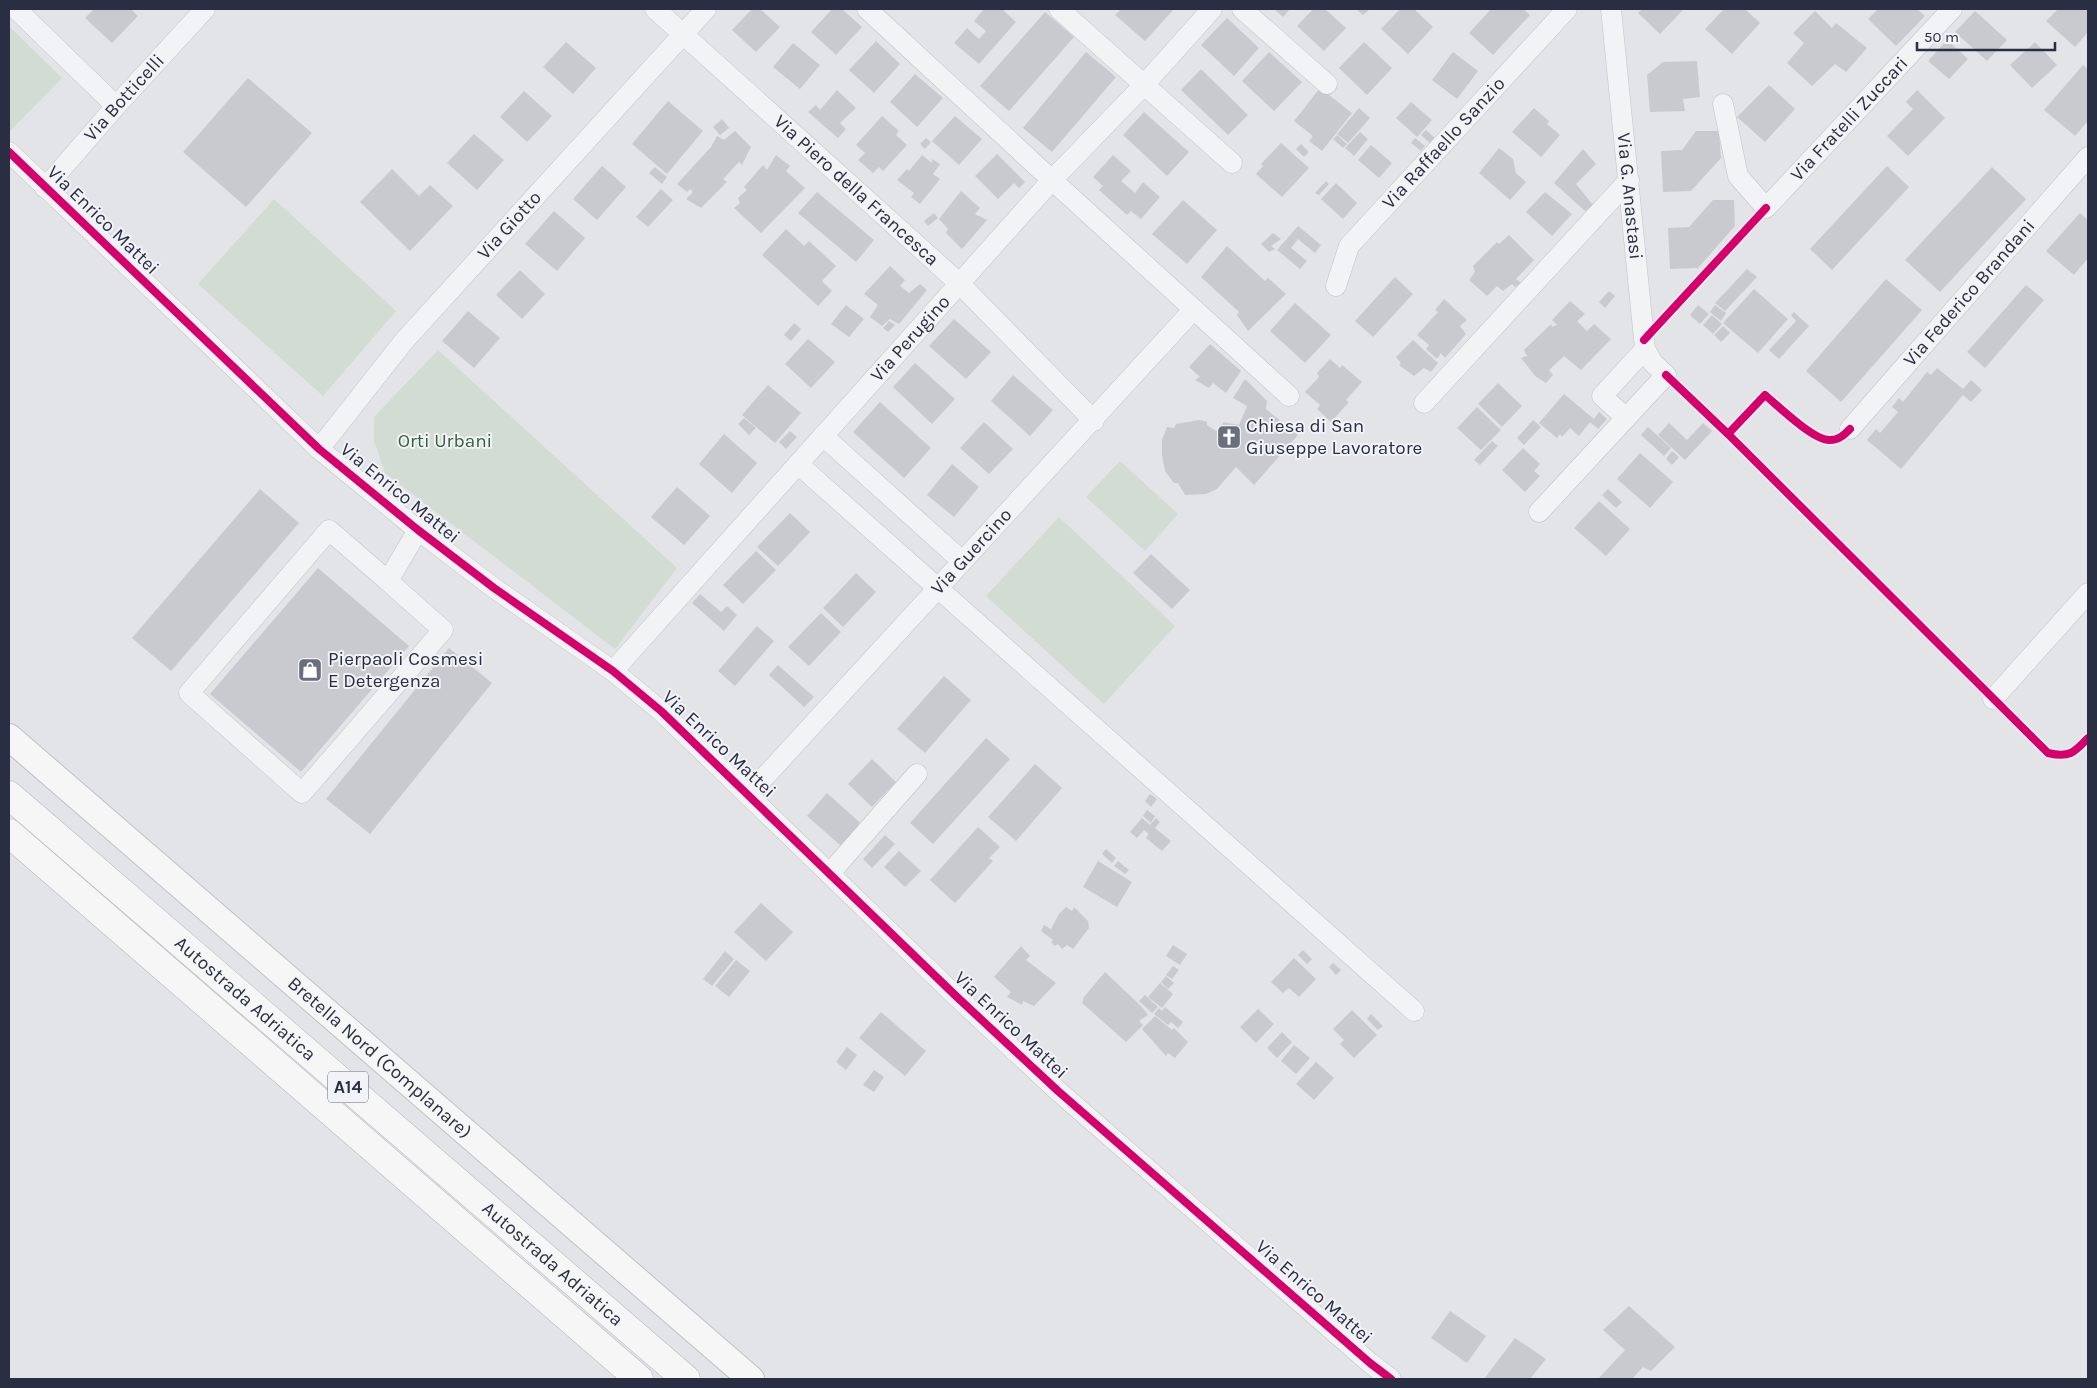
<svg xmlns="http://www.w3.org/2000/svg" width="2097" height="1388" viewBox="0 0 2097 1388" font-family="Karla,sans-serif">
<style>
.green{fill:#d2dcd3}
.building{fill:#c9cacf}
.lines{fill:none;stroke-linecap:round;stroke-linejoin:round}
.minor-casing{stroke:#c1c2c6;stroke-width:21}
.major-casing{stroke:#bfc1c6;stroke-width:28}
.highway-casing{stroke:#b5b7bd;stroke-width:29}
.minor{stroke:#f2f3f5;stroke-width:20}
.major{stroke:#f6f6f7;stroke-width:26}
.highway{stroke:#f6f6f7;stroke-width:28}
.cycleway-casing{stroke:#f1f3f8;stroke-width:11}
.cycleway{stroke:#d6006c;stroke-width:8}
.labels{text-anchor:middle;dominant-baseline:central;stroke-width:4;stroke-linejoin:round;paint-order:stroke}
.shield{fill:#f1f3f8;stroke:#656979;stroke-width:1}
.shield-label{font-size:18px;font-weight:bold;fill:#292e43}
.street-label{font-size:19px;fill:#292e43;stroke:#f1f3f8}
.poi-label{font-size:19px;fill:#292e43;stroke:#f1f3f8;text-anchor:start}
.park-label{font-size:19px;fill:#365f35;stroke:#f1f3f8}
</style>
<rect width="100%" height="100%" fill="#e3e4e8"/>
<!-- green -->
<path class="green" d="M9,26L62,78L9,132Z
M274,199L396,311L323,396L198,284Z
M438,350L677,568L615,649L385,473L374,441V417Z
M1120,461L1178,514L1145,551L1086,497Z
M1059,517L1175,626L1104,704L986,596Z"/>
<!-- building -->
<path class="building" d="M94,9H131L138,16L112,43L85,18Z
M752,9H760L780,27L756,52L732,30Z
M832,9H842L862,27L836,55L811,32Z
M984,9H1007L1004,11L1016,22L979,64L954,43L967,28L979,39L986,31L974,21Z
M1121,9H1174L1145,41L1115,15Z
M1274,9H1290L1283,17Z
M1313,9H1325L1346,28L1324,51L1297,26Z
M1356,9H1370L1363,15Z
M1400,9H1414L1433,27L1408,54L1381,29Z
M1491,9H1523L1530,15L1493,55L1469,33Z
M1642,9H1684L1660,34L1638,13Z
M1724,9H1745L1760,23L1732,54L1705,29Z
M1878,9H1917L1925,16L1896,46L1868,19Z
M2058,9H2088V32L2075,47L2046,21Z
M1815,11L1832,28L1836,23L1867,48L1846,72L1835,64L1812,86L1787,63L1804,43L1793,33Z
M1975,11L2007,40L1987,61L1955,32Z
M1045,12L1074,37L1009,111L980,86Z
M1227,18L1259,48L1234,76L1201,45Z
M1947,40L1968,59L1949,79L1928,61Z
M876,41L900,64L874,93L849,70Z
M566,42L596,68L573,94L543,67Z
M1364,42L1392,68L1367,95L1339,68Z
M2035,42L2057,65L2032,88L2010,65Z
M793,43L820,65L800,89L773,67Z
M1086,52L1116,77L1052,152L1023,128Z
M1269,52L1302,82L1274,111L1242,81Z
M1453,52L1478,71L1457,99L1432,80Z
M1697,61L1700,97L1683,99L1685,111L1650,112L1647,75L1663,62Z
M2083,65L2088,69V121L2075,136L2044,110Z
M1201,69L1248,115L1228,135L1181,90Z
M915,74L943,98L917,127L890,102Z
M248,78L312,133L246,207L183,152Z
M1769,85L1795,109L1765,142L1737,117Z
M1320,88L1352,113L1322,151L1309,141L1313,136L1294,121Z
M837,90L856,108L840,123L846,129L838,138L808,112L816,105L820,110Z
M1917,90L1945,118L1908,156L1887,136L1913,109L1906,102Z
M524,91L552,116L527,142L500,117Z
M668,101L703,131L667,174L632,144Z
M1411,102L1432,120L1417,137L1396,118Z
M1359,108L1370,118L1348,143L1337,134Z
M1534,108L1549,121L1547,124L1560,135L1541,157L1512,132Z
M1144,112L1189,152L1167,176L1123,135Z
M882,116L899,131L896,135L907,145L883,171L879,167L873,173L858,160L865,153L856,145Z
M955,116L982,139L959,165L932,141Z
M722,119L729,128L720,135L713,127Z
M1426,130L1436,139L1431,144L1421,135Z
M735,131L751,147L742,165L739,162L723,179L727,182L701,208L686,199L693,192L690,189L687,192L677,184L711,147L717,136L724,140Z
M1696,131H1719L1721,158L1691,191L1663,192L1661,151L1682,150Z
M1360,132L1368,139L1354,156L1345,148Z
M474,134L504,160L477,190L447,163Z
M1337,135L1347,144L1343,148L1333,139Z
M926,138L931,142L925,149L920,144Z
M1415,138L1425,146L1421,151L1411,143Z
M1281,143L1309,168L1282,197L1256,174L1263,166L1261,164Z
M1301,144L1309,152L1304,157L1296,149Z
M1371,145L1392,163L1379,178L1358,160Z
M1499,148L1513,159L1516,173L1526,182L1510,200L1479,173Z
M1583,149L1596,164L1576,184L1593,205L1585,211L1554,183Z
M997,154L1025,182L1019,188L1014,183L998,199L975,176Z
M776,155L790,166L786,171L805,188L761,233L734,208L740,203L738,198L747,190L744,187L763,165L767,170Z
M922,155L932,163V159L940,164L933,174L940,179L920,204L911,197L914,193L897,180L907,169L909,171Z
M1113,155L1131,171L1121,181L1135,193L1143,182L1160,197L1141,219L1131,211L1127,215L1099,190L1103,186L1093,177Z
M602,166L626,187L597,220L573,199Z
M1887,166L1909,187L1832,270L1810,249Z
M655,167L667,177L662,184L649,173Z
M1992,167L2026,199L1940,292L1905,260Z
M392,169L419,196L430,185L453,206L410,251L360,202Z
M1326,181L1329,184L1319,195L1315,193Z
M1336,183L1357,203L1343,219L1321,199Z
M661,189L673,200L648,227L636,217Z
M961,191L980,208L975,214L987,220L962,249L946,233L948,229L939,219Z
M817,192L874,240L856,262L798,213Z
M1545,192L1572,214L1552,236L1526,212Z
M1183,200L1217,230L1187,264L1152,234Z
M1713,200H1734L1735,226L1698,268L1670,269L1668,228L1689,227Z
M554,211L585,238L557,271L525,244Z
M934,213L938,218L928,226L924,221Z
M2080,213L2088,220V258L2074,275L2046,251Z
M1298,226L1321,245L1315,253L1298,239L1291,248L1307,261L1300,269L1277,250Z
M786,229L804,246L809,241L836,266L822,281L832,291L818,306L762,255Z
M1273,233L1281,239L1271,246L1275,249L1269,252L1261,244Z
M1509,235L1534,260L1516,279L1521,283L1515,287L1512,284L1503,291L1497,286L1487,296L1469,280L1475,272L1473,266L1497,242L1499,244Z
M1227,246L1265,281L1268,278L1286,294L1248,331L1237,315L1239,312L1201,277Z
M890,266L905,280L900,286L909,293L920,284L927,290L899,324L890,319L882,326L870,317L878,305L864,294Z
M1747,269L1757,277L1725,311L1715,303Z
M520,270L545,294L522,319L496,295Z
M1395,277L1413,294L1373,337L1355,321Z
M1886,279L1922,310L1841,402L1806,371Z
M2026,285L2044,300L1985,368L1967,352Z
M1754,289L1788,319L1758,353L1723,323Z
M1609,291L1615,296L1605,308L1599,302Z
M1444,299L1467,320L1460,326L1466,334L1445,358L1441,353L1437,359L1426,349L1429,345L1417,335L1438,312L1435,310Z
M1570,301L1585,314L1577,321L1587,331L1594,324L1611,339L1581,370L1564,356L1549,370L1553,375L1546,383L1535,376L1521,358L1527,356L1524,350L1551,324L1552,327L1557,325L1552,320Z
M1295,303L1331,335L1305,363L1270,331Z
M846,305L864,319L849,337L831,324Z
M1698,305L1709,314L1700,324L1690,315Z
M1715,305L1726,313L1721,321L1710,312Z
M468,311L500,338L474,368L442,341Z
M1794,312L1809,326L1779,359L1769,350L1796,321L1791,315Z
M1712,315L1722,324L1713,334L1703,325Z
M954,319L991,352L966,379L929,346Z
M889,321L895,325L888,332L883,328Z
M794,323L801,329L791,341L784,335Z
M1723,326L1730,333L1721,342L1714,335Z
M808,339L835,362L811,388L785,364Z
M1413,340L1438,363L1431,372L1424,368L1414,376L1399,365L1401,363L1396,357Z
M1210,344L1241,371L1226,393L1213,383L1209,388L1195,380L1200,377L1189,367Z
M1330,359L1340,368L1342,365L1362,382L1346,400L1349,402L1331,422L1317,409L1320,405L1305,392L1319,377L1317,373Z
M915,363L955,399L932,424L893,387Z
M1937,368L1963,389L1971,380L1982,390L1971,402L1963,395L1901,469L1867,440L1876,429L1880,433L1898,412L1892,407L1899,398L1903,402L1927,372L1931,375Z
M1013,375L1053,410L1030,436L991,401Z
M1245,379L1267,401L1266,409L1298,435L1254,485L1236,467L1217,489L1206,494L1185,495L1178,483H1174L1165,471L1162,455V440L1167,427L1174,428L1176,424L1200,420L1207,422V425L1221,434L1223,422L1239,425L1247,406L1233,398Z
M1498,383L1522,406L1502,427L1478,404Z
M768,385L801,413L775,443L742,415Z
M1564,394L1594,419L1599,412L1607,419L1598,429L1590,422L1579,436L1570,428L1562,437L1560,434L1557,438L1539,423Z
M880,402L931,448L904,478L853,432Z
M1477,407L1501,430L1481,450L1457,428Z
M744,418L756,428L749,435L738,424Z
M1533,420L1541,427L1524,445L1517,438Z
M984,422L1013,449L989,474L960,448Z
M1669,423L1687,440L1703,423L1712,431L1685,460L1658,435Z
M1648,427L1671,448L1664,456L1641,435Z
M790,431L797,437L786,449L779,442Z
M724,434L757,463L732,493L699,464Z
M1492,441L1498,446L1480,465L1474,460Z
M1523,448L1540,464L1534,471L1540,476L1525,492L1502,470Z
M1672,451L1679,457L1672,465L1666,459Z
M1640,453L1673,482L1650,508L1617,479Z
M952,464L979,487L954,517L927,495Z
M677,487L710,516L684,545L651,517Z
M260,489L299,523L171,671L132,638Z
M1608,489L1622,502L1616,508L1602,495Z
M1599,501L1630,529L1606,556L1574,528Z
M790,513L810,532L778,566L757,547Z
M756,551L776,570L743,604L723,585Z
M1151,554L1190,590L1172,609L1133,573Z
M318,568L409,646L301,772L210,694Z
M856,573L876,592L843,627L823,608Z
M700,594L721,612L727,606L737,615L724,631L692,603Z
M821,613L841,632L809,666L788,647Z
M757,626L774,641L735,686L718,671Z
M449,648L492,683L370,834L326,799Z
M778,665L814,697L804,707L769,675Z
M944,676L971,700L925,753L897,729Z
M986,738L1010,759L933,844L910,823Z
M872,759L896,782L872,807L848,784Z
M1035,764L1062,788L1016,841L988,817Z
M827,793L867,829L847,851L807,816Z
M1150,794L1157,799L1151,807L1145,801Z
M1147,810L1155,816L1151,823L1143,816Z
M1142,818L1150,825L1156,818L1160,822L1155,828L1171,841L1162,851L1146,838L1149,834L1144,830L1137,838L1130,832Z
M978,827L1000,847L989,858L993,861L955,903L930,880Z
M885,835L895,844L872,868L863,859Z
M1106,849L1116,858L1112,863L1102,854Z
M899,851L921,871L905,887L884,867Z
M1098,861L1132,882L1117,907L1083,887Z
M1118,861L1129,870L1125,874L1114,866Z
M761,903L793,932L766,961L734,932Z
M1066,907L1072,911L1074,907L1088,921L1089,928L1073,949L1067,945L1062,949L1058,944L1055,946L1051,942L1053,940L1041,931L1044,925L1051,929L1059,914Z
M1173,945L1187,954L1180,965L1166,956Z
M1021,946L1030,956L1026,960L1056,983L1034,1006L1023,1001L1022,1005L1007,997L1011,992L994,977Z
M1303,950L1312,959L1307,964L1298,955Z
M725,951L734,959L712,986L703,979Z
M1294,958L1316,979L1299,997L1289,988L1283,993L1271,982Z
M736,960L750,971L729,997L715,986Z
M1333,963L1341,970L1336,975L1329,967Z
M1173,966L1179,970L1172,979L1166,975Z
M1105,972L1143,1008L1148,1015L1139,1021L1143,1025L1126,1042L1082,1003L1084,997Z
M1166,976L1174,983L1168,989L1161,982Z
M1160,983L1173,994L1162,1008L1148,997Z
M1145,995L1158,1007L1152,1013L1139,1001Z
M1165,1007L1183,1022L1178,1028L1171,1022L1168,1025L1154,1014L1159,1008L1162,1011Z
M1258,1009L1274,1024L1256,1043L1240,1027Z
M1352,1010L1377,1035L1354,1058L1340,1044L1344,1040L1333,1029Z
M881,1012L926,1051L905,1076L859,1038Z
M1371,1014L1383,1026L1378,1030L1367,1019Z
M1155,1016L1172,1030L1174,1028L1188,1042L1175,1058L1168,1053L1166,1056L1142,1029Z
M1282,1032L1292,1042L1277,1058L1267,1048Z
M1294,1045L1310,1058L1296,1074L1281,1061Z
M847,1047L857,1055L846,1070L836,1062Z
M1316,1062L1334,1078L1314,1100L1296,1084Z
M874,1070L884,1077L874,1092L863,1085Z
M1629,1306L1675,1347L1651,1371L1643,1367L1632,1379H1598L1625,1350L1603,1330Z
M1450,1311L1486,1336L1467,1363L1431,1338Z
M1515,1338L1546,1359L1530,1379H1484Z"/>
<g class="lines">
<defs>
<g id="minor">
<path d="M16,9L116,106"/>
<path id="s1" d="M655,9L960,284L1094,421"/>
<path d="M867,9L1041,170L1289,396"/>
<path d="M1059,9L1232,163"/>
<path d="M1242,9L1327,84"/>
<path id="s2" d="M1611,9L1645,349L1653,363L1666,375L1626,418L1602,396L1645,349"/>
<path id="s3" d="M1723,104L1738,176L1766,208L1952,9"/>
<path d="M9,152L319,449L418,530L494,588L613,671L661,711L957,997L1058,1091L1370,1363L1391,1379"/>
<path id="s4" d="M45,188L116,106L205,9"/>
<path id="s5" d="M1336,286L1349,246L1567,9"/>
<path d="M1424,403L1629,180"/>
<path id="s6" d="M1850,429L2088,157"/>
<path d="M823,436L962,561"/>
<path id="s7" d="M319,449L404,341L706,9"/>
<path d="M798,464L1414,1011"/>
<path d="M1539,512L1626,418"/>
<path d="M388,581L443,630L302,793L189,693L329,530L388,581L418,530"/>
<path id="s8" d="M613,671L1052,180L1143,86L1212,9"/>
<path d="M1993,699L2088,593"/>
<path id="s9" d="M749,794L1194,309"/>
<path d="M830,873L917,774"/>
</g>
<g id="major">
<path id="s10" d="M9,737L751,1379"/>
</g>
<g id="highway">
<path id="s11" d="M9,795L686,1379"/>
<path d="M9,833L639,1379"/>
</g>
</defs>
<!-- minor casing -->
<use href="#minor" class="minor-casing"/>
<!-- major casing -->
<use href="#major" class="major-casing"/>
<!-- highway casing -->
<use href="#highway" class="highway-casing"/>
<!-- minor -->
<use href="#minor" class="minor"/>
<!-- major -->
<use href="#major" class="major"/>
<!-- highway -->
<use href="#highway" class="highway"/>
<defs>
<path id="cycleway" d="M9,152L319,449L418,530L494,588L613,671L661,711L957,997L1058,1091L1370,1363L1391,1379
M1644,340L1766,208
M1666,375L1728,434L2048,753C2069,758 2074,753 2088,738
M1728,434L1765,395C1778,406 1814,441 1830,440C1839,440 1844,435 1850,429"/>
</defs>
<!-- cycleway casing -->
<use href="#cycleway" class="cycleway-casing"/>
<!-- cycleway -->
<use href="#cycleway" class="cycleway"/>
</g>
<!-- icons -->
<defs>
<symbol id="church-square" viewBox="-11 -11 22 22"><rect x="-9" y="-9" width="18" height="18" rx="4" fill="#6a6e7d" stroke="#f1f3f8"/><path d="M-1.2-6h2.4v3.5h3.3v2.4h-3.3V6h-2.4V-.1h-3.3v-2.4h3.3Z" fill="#fff"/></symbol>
<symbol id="shop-square" viewBox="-11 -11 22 22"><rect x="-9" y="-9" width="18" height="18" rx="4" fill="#6a6e7d" stroke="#f1f3f8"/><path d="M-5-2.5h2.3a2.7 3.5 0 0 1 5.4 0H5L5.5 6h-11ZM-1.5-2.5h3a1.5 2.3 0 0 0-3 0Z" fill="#fff"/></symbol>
</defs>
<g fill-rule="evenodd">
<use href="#church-square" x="1215" y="423" width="28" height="28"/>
<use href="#shop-square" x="296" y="656" width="28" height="28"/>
</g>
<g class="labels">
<!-- shield labels -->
<rect class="shield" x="328" y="1071.5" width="40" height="31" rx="4"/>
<g class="shield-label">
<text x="348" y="1087">A14</text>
</g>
<!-- street labels -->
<g class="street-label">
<text stroke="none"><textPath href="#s4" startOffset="120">Via Botticelli</textPath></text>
<text stroke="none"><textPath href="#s3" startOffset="238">Via Fratelli Zuccari</textPath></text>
<text stroke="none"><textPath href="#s5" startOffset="182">Via Raffaello Sanzio</textPath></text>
<text stroke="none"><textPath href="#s1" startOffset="271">Via Piero della Francesca</textPath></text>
<text stroke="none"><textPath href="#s2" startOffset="188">Via G. Anastasi</textPath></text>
<text transform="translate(103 220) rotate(44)">Via Enrico Mattei</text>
<text stroke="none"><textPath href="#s7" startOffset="294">Via Giotto</textPath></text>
<text stroke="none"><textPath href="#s6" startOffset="181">Via Federico Brandani</textPath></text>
<text stroke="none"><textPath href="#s8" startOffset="446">Via Perugino</textPath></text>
<text transform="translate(400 493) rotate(39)">Via Enrico Mattei</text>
<text stroke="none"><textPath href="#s9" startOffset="329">Via Guercino</textPath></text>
<text transform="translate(719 744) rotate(43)">Via Enrico Mattei</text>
<text stroke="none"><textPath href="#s11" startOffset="312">Autostrada Adriatica</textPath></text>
<text transform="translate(1011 1025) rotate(43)">Via Enrico Mattei</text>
<text stroke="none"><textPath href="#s10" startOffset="490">Bretella Nord (Complanare)</textPath></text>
<text stroke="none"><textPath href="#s11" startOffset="718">Autostrada Adriatica</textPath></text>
<text transform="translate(1314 1292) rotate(41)">Via Enrico Mattei</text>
</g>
<!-- poi labels -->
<g class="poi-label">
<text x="1246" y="426">Chiesa di San<tspan x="1246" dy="22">Giuseppe Lavoratore</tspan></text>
<text x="328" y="659">Pierpaoli Cosmesi<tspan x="328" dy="22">E Detergenza</tspan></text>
</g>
<!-- park labels -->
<g class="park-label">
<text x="445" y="441">Orti Urbani</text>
</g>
</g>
<!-- border -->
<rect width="2097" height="1388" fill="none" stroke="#292e43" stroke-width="20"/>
<!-- scale -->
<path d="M1917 42v8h138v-8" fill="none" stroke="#292e43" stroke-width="2.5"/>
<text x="1924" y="42" font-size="15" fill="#292e43" stroke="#f1f3f8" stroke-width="4" paint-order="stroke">50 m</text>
</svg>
